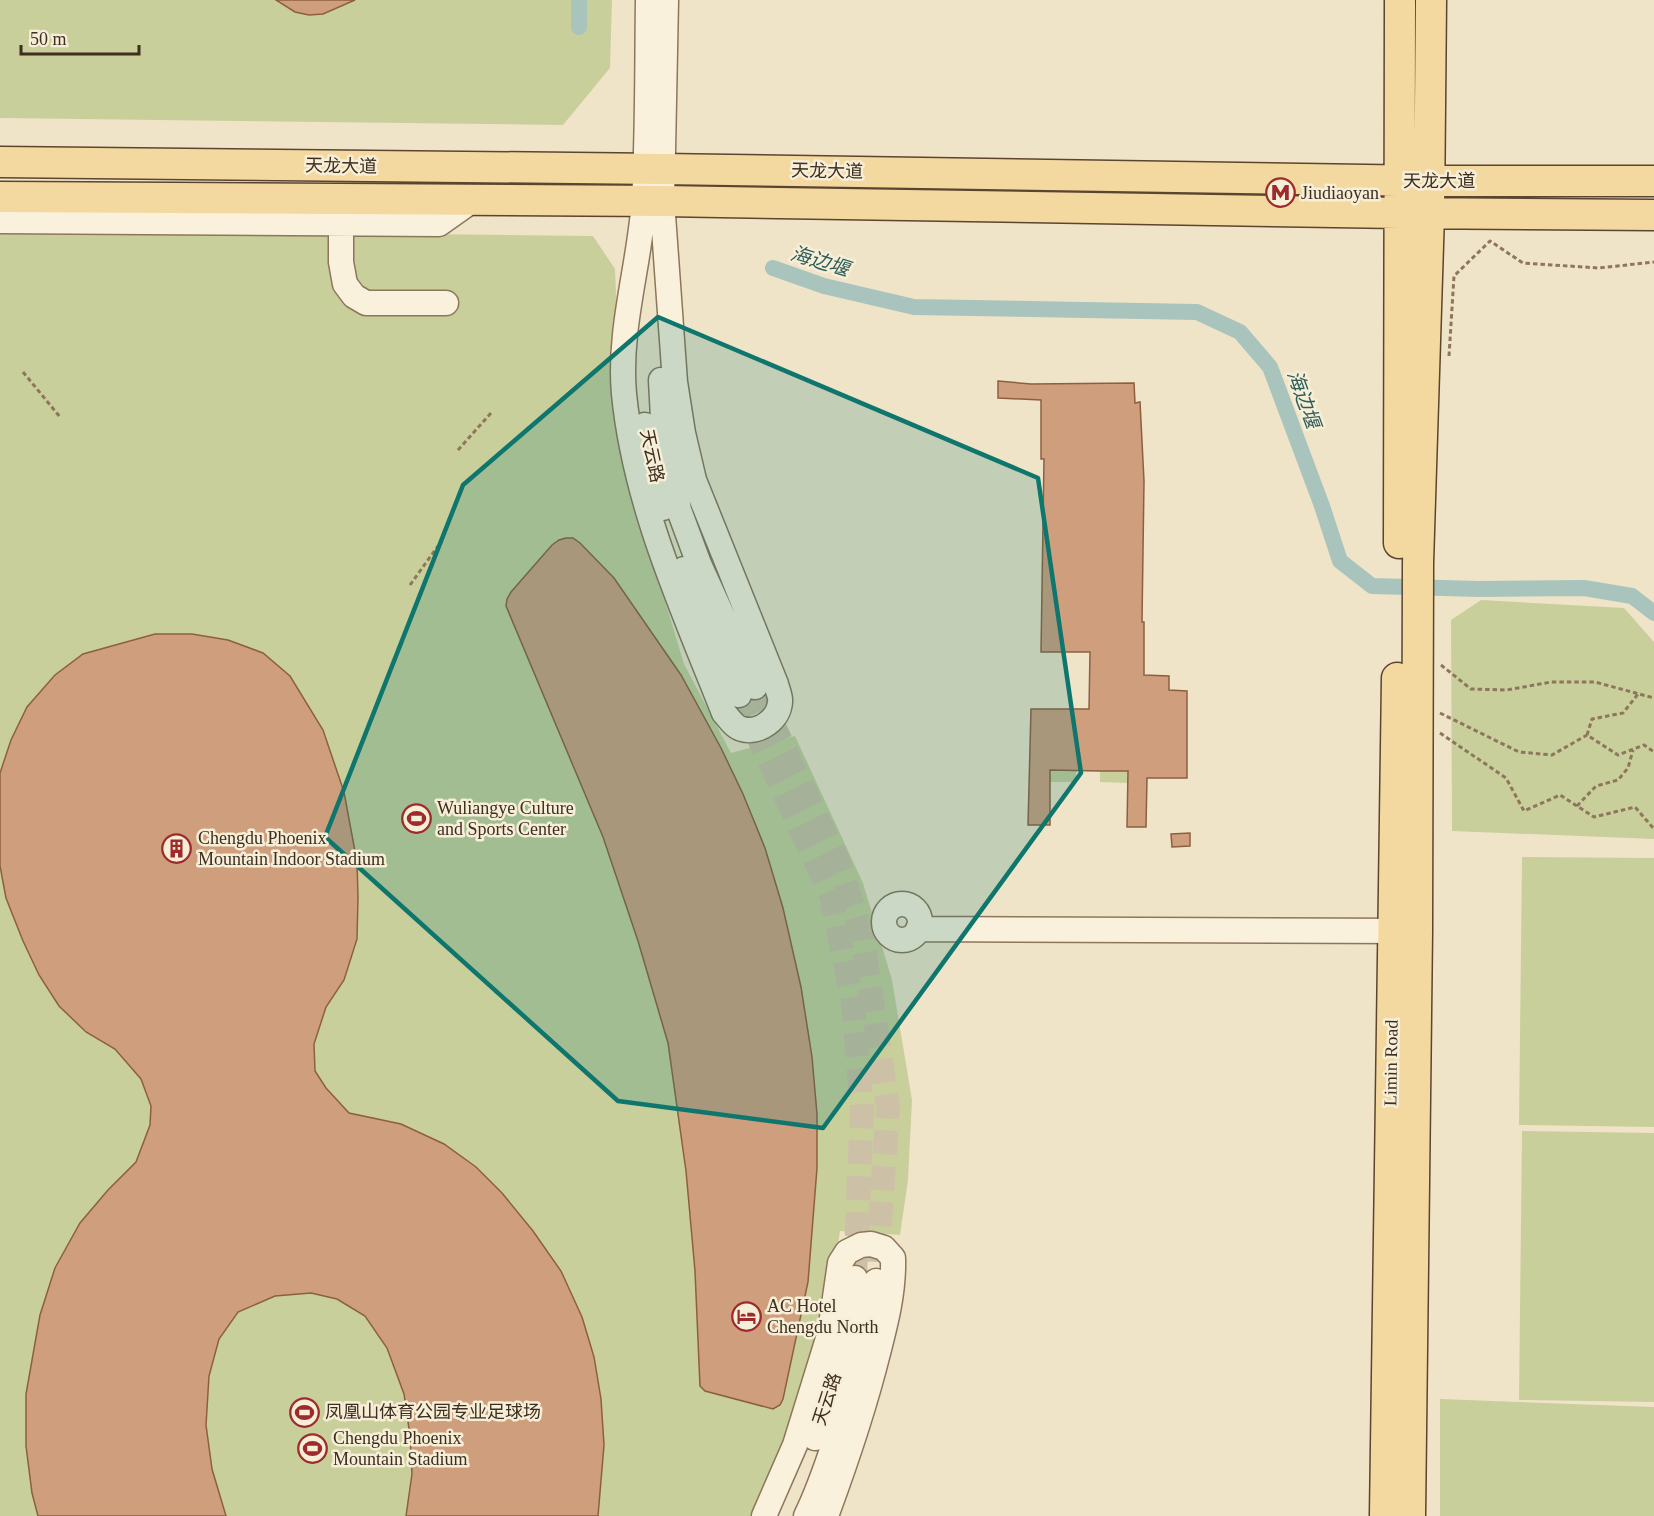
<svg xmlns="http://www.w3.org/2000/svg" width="1654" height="1516" viewBox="0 0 1654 1516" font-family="'Times New Roman','Noto Sans SC',serif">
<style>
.green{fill:#c9cf9b}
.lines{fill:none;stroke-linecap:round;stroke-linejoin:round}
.canal{stroke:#a9c4bc;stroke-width:16}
.building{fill:#cf9f7d;stroke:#8d5f41;stroke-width:1.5}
.minor-tunnel{stroke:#ccc0a6;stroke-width:24;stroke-dasharray:24 12;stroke-linecap:butt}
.minor-casing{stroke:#8d765c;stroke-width:27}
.major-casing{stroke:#5b4430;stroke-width:33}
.path{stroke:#8d765c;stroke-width:3;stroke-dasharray:4.5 3;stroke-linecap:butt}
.minor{stroke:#faf1dc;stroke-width:24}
.major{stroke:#f3d9a0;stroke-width:30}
.marked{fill:#0f766e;fill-opacity:0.2;stroke:#0f766e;stroke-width:4.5;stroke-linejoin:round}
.labels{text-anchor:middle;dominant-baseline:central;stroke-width:5;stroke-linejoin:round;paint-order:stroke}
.street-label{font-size:18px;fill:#3d2e20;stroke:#f7eed8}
.poi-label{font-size:18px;fill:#3d2e20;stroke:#f7eed8;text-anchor:start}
.water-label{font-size:20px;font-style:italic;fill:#2f5d5a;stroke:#f7eed8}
</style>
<rect width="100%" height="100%" fill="#f0e4c8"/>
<!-- green -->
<path class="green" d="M0,0H612L610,68L563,125L0,118Z
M0,229L593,236L615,269L623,461L684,664L731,753L795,736L863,883L892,980L912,1100L908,1180L900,1235L840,1231L831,1287L812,1379L753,1516H0Z
M1481,600L1624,608L1654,642V839L1452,831L1451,620Z
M1050,770H1076V782H1050Z
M1100,771H1128V783L1100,782Z
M1522,857L1654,858V1127L1519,1125Z
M1522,1131L1654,1133V1402L1519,1400Z
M1440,1399L1654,1407V1516H1440Z"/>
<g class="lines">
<!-- canal -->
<path class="canal" d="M579,0V27
M773,268L824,286L914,307L1197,312L1240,332L1270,367L1322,506L1340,561L1372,586L1479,589L1584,588L1632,596L1654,613"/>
</g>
<!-- building -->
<path class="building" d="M276,0H355L323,14L309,15L295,12Z
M998,381L1031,384L1134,383L1135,403L1140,402L1144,481L1142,622H1144V675L1169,676V690L1187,691V778H1147L1146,827H1127L1128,771H1100L1050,770V825H1028L1031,709H1089L1090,652H1041L1044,459H1041V400L998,398Z
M566,538H573L580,543L614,578L681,675L721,748L743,794L765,848L783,908L801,987L812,1057L817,1114V1168L808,1282L783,1399L780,1405L773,1409L705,1391L700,1386L695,1271L686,1171L668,1043L638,941L603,837L506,606L507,599L511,592L552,545L559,540Z
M155,634H192L228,640L263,653L290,676L323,730L344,792L357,862L358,897L357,939L344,980L326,1007L314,1044L315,1071L326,1088L349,1113L401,1124L444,1144L476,1167L502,1193L533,1231L561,1271L582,1317L594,1357L601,1399L604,1445L598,1516H406L412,1474L410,1436L404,1394L387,1348L365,1316L337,1299L311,1293L275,1296L238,1312L219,1339L209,1376L206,1425L212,1469L226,1516H38L32,1493L26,1446V1394L40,1315L55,1268L80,1223L108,1190L136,1162L150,1125L151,1106L141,1079L115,1049L86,1032L59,1006L39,975L23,941L6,898L0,866V773L11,740L27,707L55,675L83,654Z
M1190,833V846L1172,847L1171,834Z"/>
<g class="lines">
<!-- minor-tunnel -->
<path class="minor-tunnel" d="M755,687L839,863L862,934L888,1108L876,1281
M739,695L831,895L853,1003L862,1109L855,1278"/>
<defs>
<path id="minor" d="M648,0C647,66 648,133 644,200C640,264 618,329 624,394C635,506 683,609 724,713C729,718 734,727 742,729C759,734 779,719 780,702C781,697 777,689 776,684L694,480L683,433L675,382L662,201L666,0
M0,221L439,224L473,200
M341,223V262L345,284L354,296L366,303H446
M661,380L663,418L679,510L699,564L755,687
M645,425L649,455L663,508
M684,569L739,695
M884 922a18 18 0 1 1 36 0a18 18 0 1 1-36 0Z
M918,929L1411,931
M815,1438L842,1354L855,1278
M764,1516L795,1445L830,1332L840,1263L847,1252L861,1245L871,1244L884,1248L893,1258C894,1291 886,1322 878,1353C864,1409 846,1462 826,1516
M806,1516C820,1488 829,1459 839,1429C855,1381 869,1332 876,1281"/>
<path id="major" d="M0,162L662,169L1429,181H1654
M0,197L662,201L1399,213L1654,215
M1399,543L1400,0
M1385,1516L1397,678
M1410,1516L1417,931L1418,563L1429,213L1431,0"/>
</defs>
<!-- minor casing -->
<use href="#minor" class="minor-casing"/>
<!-- major casing -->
<use href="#major" class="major-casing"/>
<!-- path -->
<path class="path" d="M1449,356L1454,276L1490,241L1523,263L1599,268L1654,262
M23,372L60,417
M458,450L491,413
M410,585L438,546
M1441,665L1471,689L1507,690L1551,682H1595L1654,698
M1440,713L1519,752L1552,755L1587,735L1618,755L1644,745L1654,752
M1440,733L1506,778L1524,811L1560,795L1594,817L1635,807L1654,829
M1587,735L1592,719L1623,713L1638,694
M1577,806L1596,786L1618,780L1628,768L1633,750"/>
<!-- minor -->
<use href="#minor" class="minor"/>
<!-- major -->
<use href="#major" class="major"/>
</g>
<!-- marked area -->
<path class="marked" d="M658,317L1038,478L1081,773L823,1128L618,1101L325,837L463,485Z"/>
<!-- icons -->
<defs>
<symbol id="metro-ring" viewBox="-11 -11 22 22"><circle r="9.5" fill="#f7eed8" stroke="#9e2a2b" stroke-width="1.5"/><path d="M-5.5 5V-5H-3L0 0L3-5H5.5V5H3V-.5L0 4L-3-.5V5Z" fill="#9e2a2b"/></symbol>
<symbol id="stadium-ring" viewBox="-11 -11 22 22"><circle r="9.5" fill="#f7eed8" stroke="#9e2a2b" stroke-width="1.5"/><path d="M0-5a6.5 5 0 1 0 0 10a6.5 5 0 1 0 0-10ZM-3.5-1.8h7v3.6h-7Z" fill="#9e2a2b"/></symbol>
<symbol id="building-ring" viewBox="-11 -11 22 22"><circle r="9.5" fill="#f7eed8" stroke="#9e2a2b" stroke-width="1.5"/><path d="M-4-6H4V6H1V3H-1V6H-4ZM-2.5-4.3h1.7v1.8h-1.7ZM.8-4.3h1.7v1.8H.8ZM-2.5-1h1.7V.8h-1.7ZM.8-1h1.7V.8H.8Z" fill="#9e2a2b"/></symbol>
<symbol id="hotel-ring" viewBox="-11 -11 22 22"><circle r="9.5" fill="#f7eed8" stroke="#9e2a2b" stroke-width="1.5"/><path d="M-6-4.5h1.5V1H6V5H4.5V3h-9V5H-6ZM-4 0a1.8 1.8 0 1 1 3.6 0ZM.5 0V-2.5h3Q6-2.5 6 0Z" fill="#9e2a2b"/></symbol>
</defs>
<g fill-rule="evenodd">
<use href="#metro-ring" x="1264" y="176" width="33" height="33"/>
<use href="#stadium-ring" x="400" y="802" width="33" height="33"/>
<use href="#building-ring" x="160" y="832" width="33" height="33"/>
<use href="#hotel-ring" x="730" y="1300" width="33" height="33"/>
<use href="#stadium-ring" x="288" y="1396" width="33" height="33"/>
<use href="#stadium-ring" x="296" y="1432" width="33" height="33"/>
</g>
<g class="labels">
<!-- street labels -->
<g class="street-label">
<text transform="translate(341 166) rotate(1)">天龙大道</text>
<text transform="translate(827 171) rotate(1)">天龙大道</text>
<text x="1439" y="181">天龙大道</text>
<text transform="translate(652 456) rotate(78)">天云路</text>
<text transform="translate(1391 1063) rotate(-89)">Limin Road</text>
<text transform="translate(827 1399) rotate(-72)">天云路</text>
</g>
<!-- poi labels -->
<g class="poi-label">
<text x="1301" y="193">Jiudiaoyan</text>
<text x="437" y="808">Wuliangye Culture<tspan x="437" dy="21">and Sports Center</tspan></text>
<text x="198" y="838">Chengdu Phoenix<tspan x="198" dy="21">Mountain Indoor Stadium</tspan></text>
<text x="767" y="1306">AC Hotel<tspan x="767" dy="21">Chengdu North</tspan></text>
<text x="325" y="1412">凤凰山体育公园专业足球场</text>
<text x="333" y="1438">Chengdu Phoenix<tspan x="333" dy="21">Mountain Stadium</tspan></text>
</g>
<!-- water labels -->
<g class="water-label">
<text transform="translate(820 261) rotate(17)">海边堰</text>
<text transform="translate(1304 399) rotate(70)">海边堰</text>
</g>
</g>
<!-- scale -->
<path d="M21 45v9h118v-9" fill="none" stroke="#3d2e20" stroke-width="3"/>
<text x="30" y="45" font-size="18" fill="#3d2e20" stroke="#f7eed8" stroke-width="4.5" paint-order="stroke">50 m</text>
</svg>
